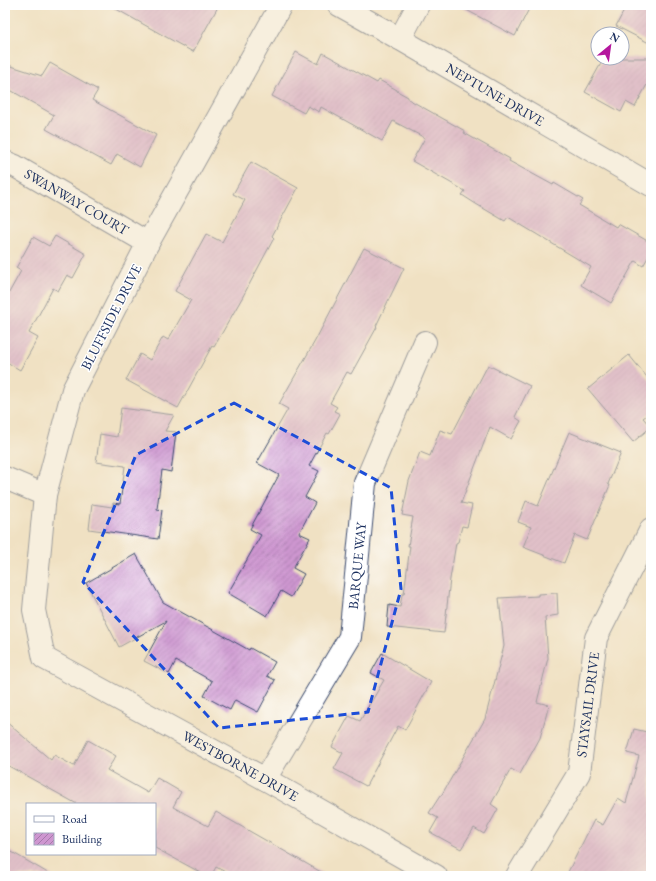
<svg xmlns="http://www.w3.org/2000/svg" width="656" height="881" viewBox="0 0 656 881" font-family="'EB Garamond',serif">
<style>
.building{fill:url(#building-hatch)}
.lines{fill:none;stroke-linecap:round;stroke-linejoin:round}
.minor-casing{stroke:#3b4a6d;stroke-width:24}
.minor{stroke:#fff;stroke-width:22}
.marked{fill:none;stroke:#1d4ed8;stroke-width:3;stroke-dasharray:8 5;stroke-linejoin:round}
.labels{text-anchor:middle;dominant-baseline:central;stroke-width:3;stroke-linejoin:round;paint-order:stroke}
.street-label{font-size:14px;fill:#1b2f5e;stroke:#fff}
</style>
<defs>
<pattern id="building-hatch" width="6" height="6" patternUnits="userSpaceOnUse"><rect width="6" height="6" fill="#ce96d0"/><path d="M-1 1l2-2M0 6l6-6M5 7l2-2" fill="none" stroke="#a67bac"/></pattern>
</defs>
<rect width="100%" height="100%" fill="#fff"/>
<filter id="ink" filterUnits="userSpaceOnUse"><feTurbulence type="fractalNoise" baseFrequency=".025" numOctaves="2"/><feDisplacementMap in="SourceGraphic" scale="8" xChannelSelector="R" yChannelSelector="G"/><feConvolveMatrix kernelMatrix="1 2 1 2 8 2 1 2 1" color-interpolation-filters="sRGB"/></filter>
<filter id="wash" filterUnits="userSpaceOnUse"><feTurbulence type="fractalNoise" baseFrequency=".012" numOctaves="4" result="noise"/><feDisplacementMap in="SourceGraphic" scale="16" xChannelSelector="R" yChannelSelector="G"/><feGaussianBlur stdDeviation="0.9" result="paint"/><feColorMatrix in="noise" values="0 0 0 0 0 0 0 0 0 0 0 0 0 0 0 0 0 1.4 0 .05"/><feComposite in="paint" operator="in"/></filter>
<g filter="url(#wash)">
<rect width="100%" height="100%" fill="#f0e1c3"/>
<g id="blocks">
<!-- building -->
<path class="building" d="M109,5H219L193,52Z
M457,5H531L515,36Z
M627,5H651V44L616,26Z
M296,52L318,64L323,53L377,83L379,80L397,90V91L408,97V99L465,131L464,133L510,159L509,161L553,185L554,183L583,200L579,205L616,227L618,224L651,243V252L643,266L635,261L611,303L581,285L591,267L508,217L505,221L476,204L462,195L465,191L412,161L425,138L393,121L382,141L321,107L319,112L308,106L304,113L272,96Z
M604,58H651V77L635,107L626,102L621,112L585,92Z
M50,63L98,90L92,100L156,135L140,167L117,154L111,165L46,129L54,115L5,87V64L42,76Z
M251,162L298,188L272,236L274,238L242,298L214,347L212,346L178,408L126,380L140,354L150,360L163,337L168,340L191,300L175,291L206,234L222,242L245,200L233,194Z
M55,236L86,254L73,278L67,275L58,291L53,288L29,333L38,338L20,370L5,361V300L21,271L16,268L33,237L49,246Z
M364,248L404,268L376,326L377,327L351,374L347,372L330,403L337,407L334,411L340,414L329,434L327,433L309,466L319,471L305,497L315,503L299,533L310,538L293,568L304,574L291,597L281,591L267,616L228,593L261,535L250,529L279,475L257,463L288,409L279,404L315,341Z
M629,355L651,382V412L643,418L651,427L633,442L588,389Z
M488,365L530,386L515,417L521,421L511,439L490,427L461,503L472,505L467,527L462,526L458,542L456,543L450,579L444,633L387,627L389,605L400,607L402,594H404L410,546H408L413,517L402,515L409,481L420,452L430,456L440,430L452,434Z
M121,408L174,415L165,431L176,432L171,472L162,470L157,509L162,510L158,539L89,529L92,504L112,507L113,503L120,504L125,466L96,462L100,434L117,437Z
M569,432L621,453L608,484L610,485L587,540L575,535L564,563L523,547L531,527L518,522L526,501L538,506Z
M136,554L163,602L249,650L250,648L275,662L267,676L275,680L258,712L235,700L230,710L204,696L212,681L176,661L169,674L144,661L166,621L119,647L86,583Z
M557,593L558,615L545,617L548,658L537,702L549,705L540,738L520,774L511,769L491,804L498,809L484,834L474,828L461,849L430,832L438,818L429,813L440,796H441L485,719L504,646L499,598L538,596V594Z
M382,653L431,682L405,730L398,726L366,786L334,769L343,753L332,747L349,716L360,721L384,680L371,673Z
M5,721L51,760L54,755L74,766L88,740L116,756L107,770L148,793L157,778L181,792L173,807L208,826L216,812L328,876H233L216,867L211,876H207L155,848V804H77L5,764Z
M634,729L651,733V876H566L594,820L603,825L618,798L626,803L639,756L627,753Z
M10,851L53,876H5V861Z"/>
</g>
</g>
<g filter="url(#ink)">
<use href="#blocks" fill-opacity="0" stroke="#3b4a6d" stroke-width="1"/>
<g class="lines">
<defs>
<g id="minor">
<path id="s1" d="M281,5L148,243L73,390L45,495L34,610L44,658L265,779L436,876"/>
<path id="s2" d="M339,5L400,39L651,185"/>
<path d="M400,39L418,5"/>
<path id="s3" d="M5,162L15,166L148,243"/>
<path d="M5,478L45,495"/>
<path id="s4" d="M265,779L350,637L365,483L425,342"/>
<path id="s5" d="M517,876L579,773L596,638L651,529"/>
</g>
</defs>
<!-- minor casing -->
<use href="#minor" class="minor-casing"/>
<!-- minor -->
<use href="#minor" class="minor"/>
</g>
</g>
<!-- marked area -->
<path d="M0 0H656V881H0ZM234,403L391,488L401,589L368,712L219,728L83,582L136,455Z" fill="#f0e1c3" fill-opacity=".55" fill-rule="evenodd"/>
<path class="marked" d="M234,403L391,488L401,589L368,712L219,728L83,582L136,455Z"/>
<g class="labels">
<!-- street labels -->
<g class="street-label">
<text stroke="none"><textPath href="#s2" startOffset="180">NEPTUNE DRIVE</textPath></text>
<text stroke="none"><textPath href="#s3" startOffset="82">SWANWAY COURT</textPath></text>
<text transform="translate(111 317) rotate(-63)">BLUFFSIDE DRIVE</text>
<text stroke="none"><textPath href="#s4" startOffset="237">BARQUE WAY</textPath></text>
<text stroke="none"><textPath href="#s5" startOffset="189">STAYSAIL DRIVE</textPath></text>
<text stroke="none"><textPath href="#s1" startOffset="935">WESTBORNE DRIVE</textPath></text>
</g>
</g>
<!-- margin -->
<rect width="656" height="881" fill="none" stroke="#fff" stroke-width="20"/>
<!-- legend -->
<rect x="26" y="803" width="130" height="52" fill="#ffffff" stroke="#a4acbf"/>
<rect x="34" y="816" width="20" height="6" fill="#ffffff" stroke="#a4acbf"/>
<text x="62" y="823" font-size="12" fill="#1b2f5e">Road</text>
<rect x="34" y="833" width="20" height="12" fill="url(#building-hatch)" stroke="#a4acbf"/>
<text x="62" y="843" font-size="12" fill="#1b2f5e">Building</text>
<!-- north arrow -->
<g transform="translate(610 46) rotate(29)"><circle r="19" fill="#ffffff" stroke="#a4acbf"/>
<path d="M0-3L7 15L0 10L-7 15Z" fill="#b5179e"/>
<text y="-6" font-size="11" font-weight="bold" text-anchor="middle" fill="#1b2f5e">N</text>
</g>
</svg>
